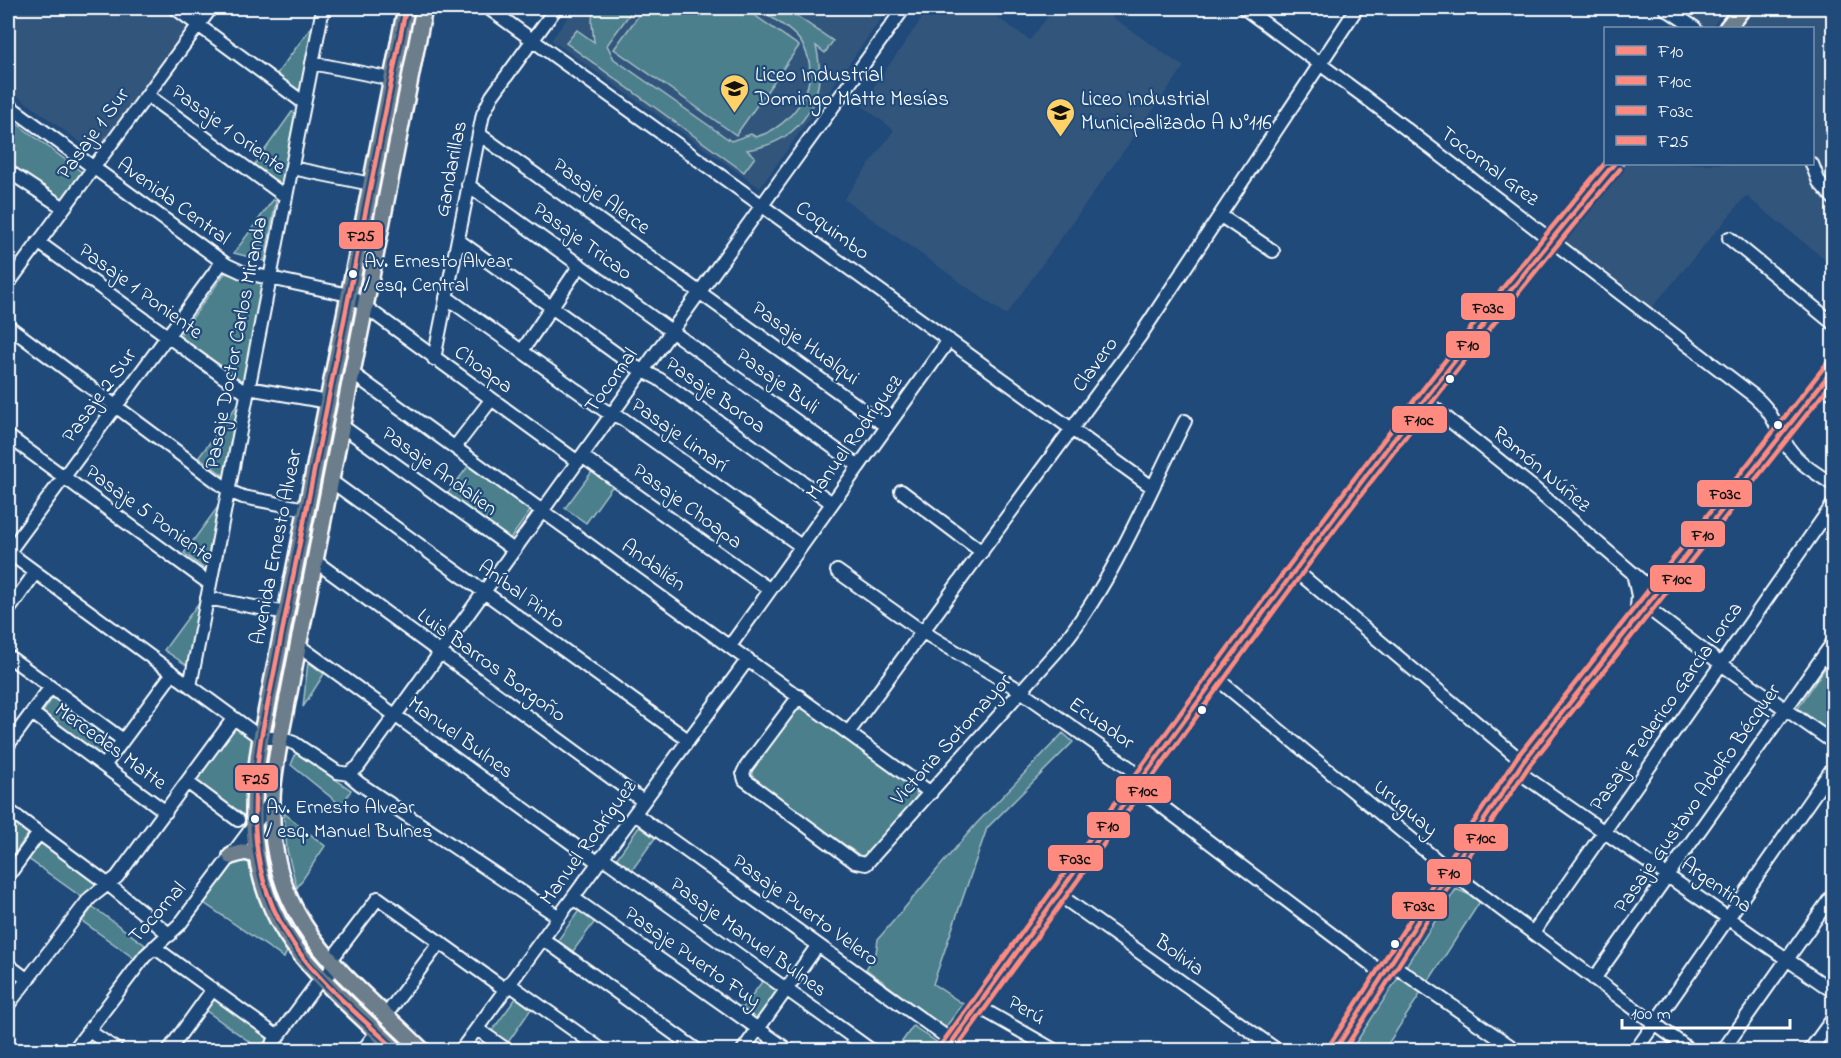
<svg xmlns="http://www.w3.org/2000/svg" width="1841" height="1058" viewBox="0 0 1841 1058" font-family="'Indie Flower',sans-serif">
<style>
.built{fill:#31547b}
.green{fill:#4c7f8c;stroke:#a6bfc6;stroke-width:1.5}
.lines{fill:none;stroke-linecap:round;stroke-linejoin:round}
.minor-casing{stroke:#fff;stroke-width:16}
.major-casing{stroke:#fff;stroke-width:20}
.minor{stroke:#1f4a7a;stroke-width:12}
.major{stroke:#6c7d8c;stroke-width:15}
.bus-1-casing{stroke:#1f4a7a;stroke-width:9}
.bus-2-casing{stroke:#1f4a7a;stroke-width:9}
.bus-3-casing{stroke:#1f4a7a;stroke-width:9}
.bus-4-casing{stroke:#1f4a7a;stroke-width:9}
.bus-1{stroke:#ff8b80;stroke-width:4.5}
.bus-2{stroke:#ff8b80;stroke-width:4.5}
.bus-3{stroke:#ff8b80;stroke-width:4.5}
.bus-4{stroke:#ff8b80;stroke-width:4.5}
.bus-dot{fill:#fff;stroke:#1f4a7a;stroke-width:2}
.labels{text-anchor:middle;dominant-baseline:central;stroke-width:4.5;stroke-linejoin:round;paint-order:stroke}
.bus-label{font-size:20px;fill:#fff;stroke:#1f4a7a;text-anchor:start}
.poi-label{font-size:21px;fill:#fff;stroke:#1f4a7a;text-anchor:start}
.street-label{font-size:21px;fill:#fff;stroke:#1f4a7a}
.line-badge{stroke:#1f4a7a;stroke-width:2}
.pale-badge-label{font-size:16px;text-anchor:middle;font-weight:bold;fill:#111}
</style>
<rect width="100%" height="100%" fill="#1f4a7a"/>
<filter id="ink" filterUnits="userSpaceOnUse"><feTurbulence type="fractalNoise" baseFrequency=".0167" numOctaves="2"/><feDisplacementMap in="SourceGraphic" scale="12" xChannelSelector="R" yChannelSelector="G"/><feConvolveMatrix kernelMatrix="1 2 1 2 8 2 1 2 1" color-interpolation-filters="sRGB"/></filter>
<g filter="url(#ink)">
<!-- built -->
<path class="built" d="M19,8H160L185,26V34L98,149L92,151L8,89V23Z
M575,8H889L760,188L551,40Z
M929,8H984L1030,40L1054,8H1099L1184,67L1006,315L844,199L894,130L861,105Z
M1679,8H1728L1711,28H1707Z
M1755,8H1833V266L1746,196L1650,310L1560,240L1625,164H1812V28H1738Z"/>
<!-- green -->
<path class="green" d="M593,8H634L607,45L614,59L731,141L751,134L756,137C794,126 826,80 801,42C791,28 771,18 757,8H785L833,41L825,53L816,46C829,99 801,142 747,150L755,157L744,172L566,43L577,30L594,42L592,23Z
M644,8H744L799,46L736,135L614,49Z
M315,22L304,96L276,75Z
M292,112L295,113L281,187L254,165Z
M8,117L83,173L62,201L8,167Z
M273,200L276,201L265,261L234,253Z
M225,273L263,284L244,382L179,336Z
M238,404L241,405L227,478L199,457Z
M469,465L531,510L508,542L445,497Z
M594,469L614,484L586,523L565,508Z
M223,500L212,575L184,553Z
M203,597L204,599L188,666L164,650Z
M1833,656V734L1798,708Z
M308,662L324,674L303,707Z
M53,697L109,737L111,742L104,752L97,753L41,715Z
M795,709H804L916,789L917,796L869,854L861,856L753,782L752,769Z
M236,725L254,738L247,774L245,818L198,782L197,777Z
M1063,733L1073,742L987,828L933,984L963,1004L945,1028L866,969L876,953L878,939L976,824Z
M296,753L351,790L342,806L291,765Z
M284,813L325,846L297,888L287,850Z
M8,816L29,833L8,862Z
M639,827L655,838L630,873L614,862Z
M41,841L98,885L83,898L27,858Z
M251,861L289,947L284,958L204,903L235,862Z
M1456,889L1481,900L1384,1050H1351Z
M93,907L145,945L135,959L82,921Z
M580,909L596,920L571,954L556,943Z
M8,972L20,981L8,998Z
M764,979L779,990L755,1024L739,1013Z
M215,996L271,1036L261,1050L205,1010Z
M516,998L531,1009L507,1044L491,1032Z
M913,1026L938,1043L934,1050H896Z"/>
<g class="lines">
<defs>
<path id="minor" d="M175,8L304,103
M488,8L1152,487
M1244,8L1366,98L1754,396C1774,412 1776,430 1790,450C1801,465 1819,475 1834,485
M1665,8L1695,28
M312,63L392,79
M147,95L286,197
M8,105L227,265L242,272L349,295L578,462
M479,134L887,427
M1812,164L1819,182L1834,199
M292,168L371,184
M8,171L64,208
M468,185L859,466
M1221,216L1273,251
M1729,238L1834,324
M458,240L632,365L659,379L832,503
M38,242L247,394
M8,284L211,8
M446,297L604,410L623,419L801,546
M8,326L231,492L243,497L306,509
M522,351L580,265
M434,359L483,114L492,96L556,8
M352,373L931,793
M1820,385L1834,394
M248,388L328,402
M1423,399L1536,490L1656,593
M342,426L514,550
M8,436L210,584
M455,447L491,400
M582,456L770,590
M331,481L688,740
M901,491L982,552
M8,552L261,738H280L294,743L337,772L348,774L360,784L559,917
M8,553L222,262
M315,561L643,801
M1294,569L1523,762
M837,571L923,632L1021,691L1130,768L1151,798L1384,974
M1633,573L1638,596L1636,618
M207,598L286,613
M1645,606L1721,664L1834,743
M8,611L35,573
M298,645L599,863
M730,646L949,340
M8,656L123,740
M1215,677L1450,871L1690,1050
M190,686L323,8
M799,696L746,767L743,773L745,780L855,862L866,864L1057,651C1112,585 1146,498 1185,421
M32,713L166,812
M848,733L1140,336L1357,8
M8,745L50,688
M104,766L172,674
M1517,771L1834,992
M348,774L358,767L904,8
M187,782L238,820
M8,810L109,885L170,935
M635,814L952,1041
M602,857L871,1050
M8,876L39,833
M1058,894L1277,1050
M573,898L788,1050
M1533,933L1834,503
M543,939L697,1050
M154,947L278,1037
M1390,963L1516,1050
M8,965L28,980
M1594,979L1834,641
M509,984L602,1050
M8,1005L90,898L117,877L233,719
M977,1006L1054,1050
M386,1015L440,942
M477,1029L507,1050
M89,1031L117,1050
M74,1050L145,956L180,924L272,801
M169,1050L213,989
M268,1050L322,977C330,975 333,969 331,960L378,898L506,990
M363,1050L377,1032
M461,1050L748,659
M743,1050L818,945
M1335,1050L1450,871L1523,762L1834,367
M1636,1050L1834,766
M1723,1050L1834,893
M1810,1050L1834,1017"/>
<path id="major" d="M1727,28L1743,8
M231,856L245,852L256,855
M396,1050C365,1020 330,990 302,956C248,891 248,816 261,738L406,8
M422,1050C345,974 267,922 272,802C272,780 277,759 280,738L424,8
M946,1050L1294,569L1423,399L1551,239L1614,164"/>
</defs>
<!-- minor casing -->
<use href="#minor" class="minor-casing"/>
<!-- major casing -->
<use href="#major" class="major-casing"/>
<!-- minor -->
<use href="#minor" class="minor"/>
<!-- major -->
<use href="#major" class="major"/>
<defs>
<path id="bus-1" d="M946,1050C1163,750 1376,448 1614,164
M1335,1050L1450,871L1523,762L1834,368"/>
<path id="bus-2" d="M955,1050C1171,752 1383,451 1620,169
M1344,1050L1456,875L1529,766L1834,380"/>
<path id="bus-3" d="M940,1046C1156,747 1368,445 1606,162
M1329,1046L1444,867L1517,757L1828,362"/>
<path id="bus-4" d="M396,1050C364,1020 329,991 302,956C250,889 249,818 261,738L406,8"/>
</defs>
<!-- bus-1 casing -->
<use href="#bus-1" class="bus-1-casing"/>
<!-- bus-2 casing -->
<use href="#bus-2" class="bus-2-casing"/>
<!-- bus-3 casing -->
<use href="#bus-3" class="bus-3-casing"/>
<!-- bus-4 casing -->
<use href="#bus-4" class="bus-4-casing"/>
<!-- bus-1 -->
<use href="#bus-1" class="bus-1"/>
<!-- bus-2 -->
<use href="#bus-2" class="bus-2"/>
<!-- bus-3 -->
<use href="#bus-3" class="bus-3"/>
<!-- bus-4 -->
<use href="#bus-4" class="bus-4"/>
</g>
</g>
<!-- icons -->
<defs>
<symbol id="school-pin" viewBox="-11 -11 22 30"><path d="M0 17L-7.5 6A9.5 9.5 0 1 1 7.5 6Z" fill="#ffd166" stroke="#1f4a7a"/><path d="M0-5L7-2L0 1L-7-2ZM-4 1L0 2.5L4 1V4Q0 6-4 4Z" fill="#111"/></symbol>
</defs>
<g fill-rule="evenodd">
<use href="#school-pin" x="718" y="72" width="33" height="45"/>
<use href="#school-pin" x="1044" y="96" width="33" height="45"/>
</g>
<!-- markers -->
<g class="bus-dot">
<circle cx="353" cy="274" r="5"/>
<circle cx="1450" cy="379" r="5"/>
<circle cx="1778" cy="425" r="5"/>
<circle cx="1202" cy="710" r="5"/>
<circle cx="255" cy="819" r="5"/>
<circle cx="1395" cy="944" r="5"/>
</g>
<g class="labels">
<!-- bus labels -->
<g class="bus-label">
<text x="364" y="262">Av. Ernesto Alvear<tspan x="364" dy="24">/ esq. Central</tspan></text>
<text x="266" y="808">Av. Ernesto Alvear<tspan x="266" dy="24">/ esq. Manuel Bulnes</tspan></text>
</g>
<!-- poi labels -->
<g class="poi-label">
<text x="755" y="76">Liceo Industrial<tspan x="755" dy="24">Domingo Matte Mesías</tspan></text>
<text x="1081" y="100">Liceo Industrial<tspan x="1081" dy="24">Municipalizado A N°116</tspan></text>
</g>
<!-- street labels -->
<g class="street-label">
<text transform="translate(228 130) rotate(36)">Pasaje 1 Oriente</text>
<text transform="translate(94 134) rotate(-54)">Pasaje 1 Sur</text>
<text transform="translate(1489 167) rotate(37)">Tocornal Grez</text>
<text transform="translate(452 169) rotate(-79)">Gandarillas</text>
<text transform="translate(601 197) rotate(36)">Pasaje Alerce</text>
<text transform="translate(173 202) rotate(36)">Avenida Central</text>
<text transform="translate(832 231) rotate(36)">Coquimbo</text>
<text transform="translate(582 242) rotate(36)">Pasaje Tricao</text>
<text transform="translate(140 292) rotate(36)">Pasaje 1 Poniente</text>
<text transform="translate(237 343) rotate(-79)">Pasaje Doctor Carlos Miranda</text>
<text transform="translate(805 344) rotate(36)">Pasaje Hualqui</text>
<text transform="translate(1096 365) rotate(-54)">Clavero</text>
<text transform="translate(483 370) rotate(36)">Choapa</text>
<text transform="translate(612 381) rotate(-54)">Tocornal</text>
<text transform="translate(777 382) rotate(36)">Pasaje Buli</text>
<text transform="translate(100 396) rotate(-54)">Pasaje 2 Sur</text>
<text transform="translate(715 396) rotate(35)">Pasaje Boroa</text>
<text transform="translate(679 436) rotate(35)">Pasaje Limarí</text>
<text transform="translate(855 438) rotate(-54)">Manuel Rodríguez</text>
<text transform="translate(1541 470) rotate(40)">Ramón Núñez</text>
<text transform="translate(439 472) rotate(36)">Pasaje Andalien</text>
<text transform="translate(687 507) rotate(36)">Pasaje Choapa</text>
<text transform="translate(149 515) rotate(36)">Pasaje 5 Poniente</text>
<text transform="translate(277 547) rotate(-79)">Avenida Ernesto Alvear</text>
<text transform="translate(653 566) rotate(36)">Andalién</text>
<text transform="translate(521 595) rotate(36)">Aníbal Pinto</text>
<text transform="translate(491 666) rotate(36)">Luis Barros Borgoño</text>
<text transform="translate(1667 707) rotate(-55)">Pasaje Federico García Lorca</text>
<text transform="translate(1101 724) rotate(35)">Ecuador</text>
<text transform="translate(460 738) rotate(36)">Manuel Bulnes</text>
<text transform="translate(952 740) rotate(-48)">Victoria Sotomayor</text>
<text transform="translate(110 747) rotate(36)">Mercedes Matte</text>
<text transform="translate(1698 799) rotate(-55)">Pasaje Gustavo Adolfo Bécquer</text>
<text transform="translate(1405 809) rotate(40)">Uruguay</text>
<text transform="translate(589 843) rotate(-54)">Manuel Rodríguez</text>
<text transform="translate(1716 886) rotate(35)">Argentina</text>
<text transform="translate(805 911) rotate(36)">Pasaje Puerto Velero</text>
<text transform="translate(158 913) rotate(-48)">Tocornal</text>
<text transform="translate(748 938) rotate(36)">Pasaje Manuel Bulnes</text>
<text transform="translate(1179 956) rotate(36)">Bolivia</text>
<text transform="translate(692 958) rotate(35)">Pasaje Puerto Fuy</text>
<text transform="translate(1026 1011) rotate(30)">Perú</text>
</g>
</g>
<g class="line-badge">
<rect x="338" y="221" width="46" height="29" rx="6" fill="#ff8b80"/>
<rect x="1460" y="292" width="56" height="29" rx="6" fill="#ff8b80"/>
<rect x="1445" y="330" width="46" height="29" rx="6" fill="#ff8b80"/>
<rect x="1391" y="405" width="57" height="29" rx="6" fill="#ff8b80"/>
<rect x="1696" y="479" width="57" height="29" rx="6" fill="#ff8b80"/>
<rect x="1680" y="520" width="46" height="28" rx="6" fill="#ff8b80"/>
<rect x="1649" y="564" width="57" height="29" rx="6" fill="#ff8b80"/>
<rect x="234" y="764" width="45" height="28" rx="6" fill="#ff8b80"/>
<rect x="1115" y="775" width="57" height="29" rx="6" fill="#ff8b80"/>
<rect x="1086" y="811" width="45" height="28" rx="6" fill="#ff8b80"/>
<rect x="1453" y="823" width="56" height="29" rx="6" fill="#ff8b80"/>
<rect x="1047" y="844" width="57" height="28" rx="6" fill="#ff8b80"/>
<rect x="1426" y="858" width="46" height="28" rx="6" fill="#ff8b80"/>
<rect x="1391" y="891" width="57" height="29" rx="6" fill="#ff8b80"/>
</g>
<g class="pale-badge-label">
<text x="361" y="241">F25</text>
<text x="1488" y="313">F03c</text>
<text x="1468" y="350">F10</text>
<text x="1419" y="425">F10c</text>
<text x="1725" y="499">F03c</text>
<text x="1703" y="540">F10</text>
<text x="1677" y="584">F10c</text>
<text x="256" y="784">F25</text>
<text x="1143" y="796">F10c</text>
<text x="1108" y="831">F10</text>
<text x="1481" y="843">F10c</text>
<text x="1075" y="864">F03c</text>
<text x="1449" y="878">F10</text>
<text x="1419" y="911">F03c</text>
</g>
<!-- margin -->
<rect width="1841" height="1058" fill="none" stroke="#1f4a7a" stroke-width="30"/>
<rect x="15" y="15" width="1811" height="1028" fill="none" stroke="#fff" stroke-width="2" filter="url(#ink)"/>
<!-- legend -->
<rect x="1604" y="27" width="210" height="138" fill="#1f4a7a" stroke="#7992af" stroke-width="1.5"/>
<rect x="1616" y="46" width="30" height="9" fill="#ff8b80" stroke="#7992af" stroke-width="1.5"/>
<text x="1658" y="57" font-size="18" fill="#ffffff">F10</text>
<rect x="1616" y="76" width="30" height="9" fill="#ff8b80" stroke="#7992af" stroke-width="1.5"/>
<text x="1658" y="87" font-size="18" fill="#ffffff">F10c</text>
<rect x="1616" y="106" width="30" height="9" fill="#ff8b80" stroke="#7992af" stroke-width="1.5"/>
<text x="1658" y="117" font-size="18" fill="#ffffff">F03c</text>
<rect x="1616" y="136" width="30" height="9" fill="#ff8b80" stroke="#7992af" stroke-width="1.5"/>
<text x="1658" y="147" font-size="18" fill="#ffffff">F25</text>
<!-- scale -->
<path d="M1622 1019v9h168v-9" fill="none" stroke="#ffffff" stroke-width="3"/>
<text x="1631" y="1019" font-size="18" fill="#ffffff" stroke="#1f4a7a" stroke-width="4.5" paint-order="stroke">100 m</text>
</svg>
